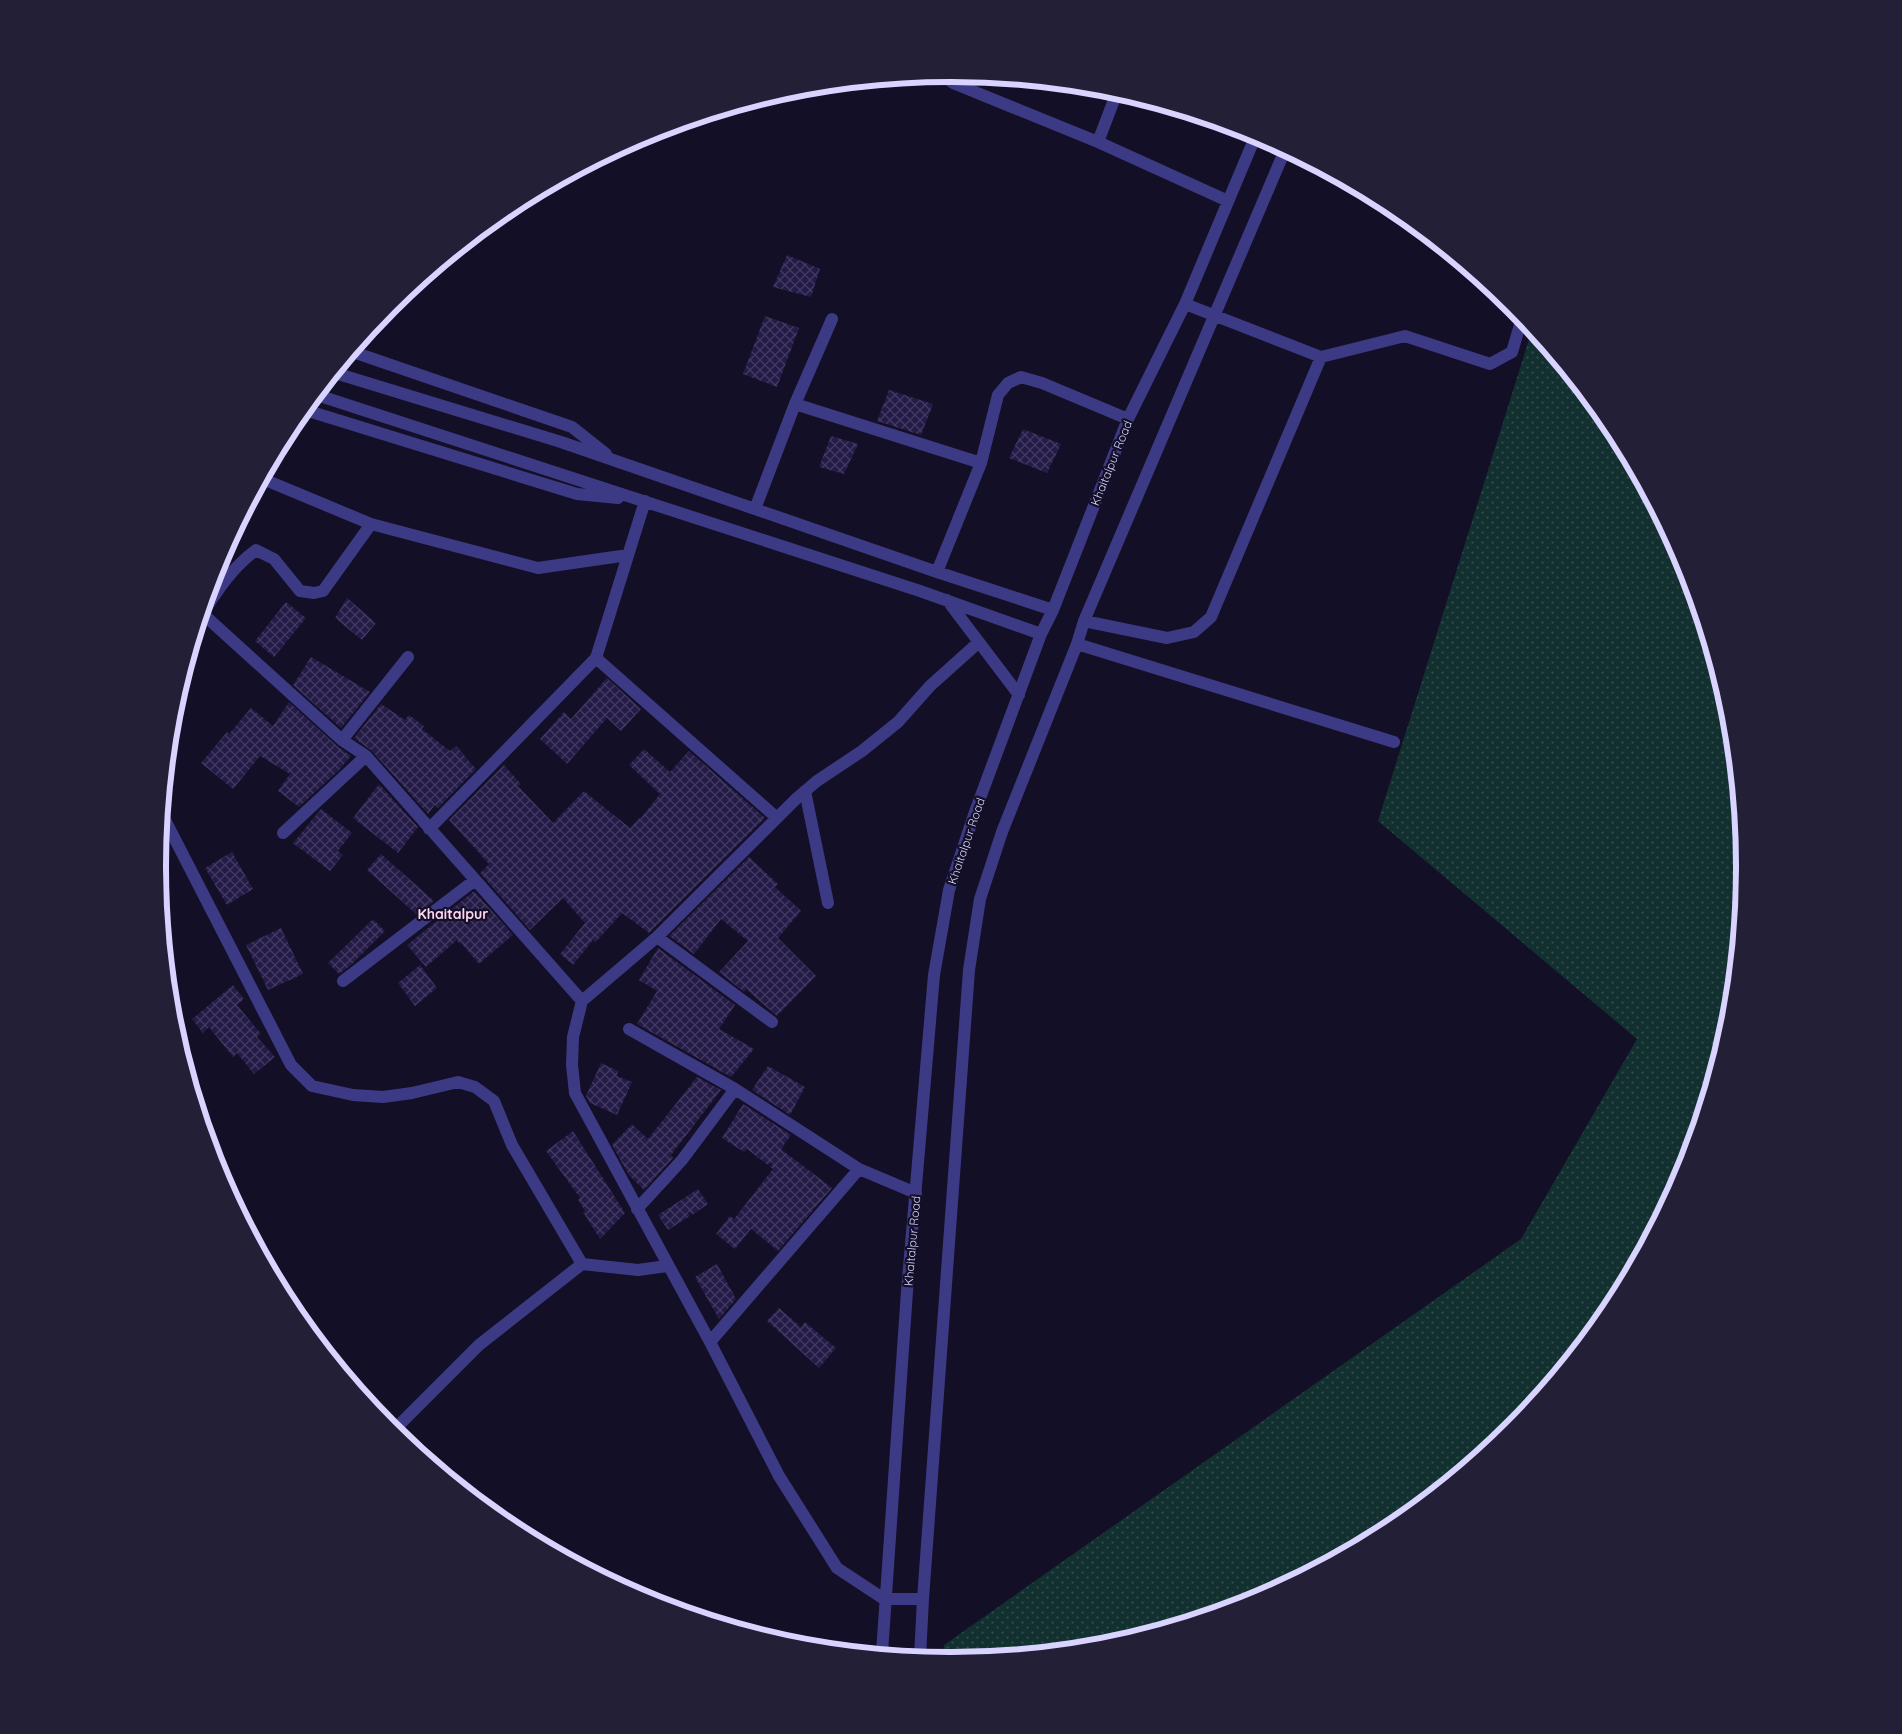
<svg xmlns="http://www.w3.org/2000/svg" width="1902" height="1734" viewBox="0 0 1902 1734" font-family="Quicksand,sans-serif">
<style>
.grass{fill:url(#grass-dots)}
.building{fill:url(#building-cross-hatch)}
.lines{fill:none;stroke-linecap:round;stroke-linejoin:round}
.minor{stroke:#3d3a85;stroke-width:12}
.labels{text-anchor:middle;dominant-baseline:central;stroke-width:4.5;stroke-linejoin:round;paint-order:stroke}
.street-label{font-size:12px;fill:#d9d4ff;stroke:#130f26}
.neighbourhood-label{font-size:14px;font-weight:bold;fill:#ffd6f0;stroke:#130f26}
.rim{fill:none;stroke:#d9d4ff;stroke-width:6}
</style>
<defs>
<pattern id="grass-dots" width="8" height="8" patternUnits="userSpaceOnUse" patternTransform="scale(1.25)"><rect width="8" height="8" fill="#12302f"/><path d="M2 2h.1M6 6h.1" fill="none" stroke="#344d4e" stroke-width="1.8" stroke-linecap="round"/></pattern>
<pattern id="building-cross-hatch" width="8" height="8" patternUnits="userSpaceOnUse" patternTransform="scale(1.25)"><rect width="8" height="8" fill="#241b47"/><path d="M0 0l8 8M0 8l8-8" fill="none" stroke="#433b63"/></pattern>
</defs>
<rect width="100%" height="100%" fill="#130f26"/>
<!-- grass -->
<path class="grass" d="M1532,330L1611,427L1684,564L1729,713L1744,867L1739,917L1729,1022L1684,1171L1610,1308L1512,1428L1391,1527L1254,1600L1105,1645L951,1660L943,1659L944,1645L1521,1239L1637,1039L1378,821Z"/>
<!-- building -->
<path class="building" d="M787,255L820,269L811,297L773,287Z
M765,316L799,328L777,387L743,374Z
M889,390L933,404L921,435L877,421Z
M1023,429L1061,444L1047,473L1009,458Z
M831,436L858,444L844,474L819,467Z
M347,598L376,623L362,640L335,618Z
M286,602L306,618L274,657L255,641Z
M311,657L370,692L341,728L293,685Z
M607,678L641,709L621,731L607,718L567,764L540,739L564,712L571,719Z
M289,702L337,746L351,756L339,770L299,807L278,791L290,774L260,756L233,789L201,763L227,732L229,734L251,708L273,726Z
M381,704L405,720L409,715L424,726L422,729L450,751L456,746L476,769L438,808L435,805L428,814L372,751L354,738Z
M644,749L670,772L689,751L765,818L649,933L622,913L595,943L593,940L573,965L560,954L585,923L563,898L530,930L480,873L489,864L449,820L504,765L521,784L518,786L553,823L584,791L630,828L639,818L640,819L660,794L629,765Z
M379,784L418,827L398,853L353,818Z
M321,809L352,833L338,851L343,855L330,871L293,843Z
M232,852L253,889L227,905L205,868Z
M381,854L434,901L417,915L367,870Z
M749,857L778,884L775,887L801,911L778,938L816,976L777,1016L746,989L744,992L719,972L748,941L721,919L694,954L669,936Z
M474,891L513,935L479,964L460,942L459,943L457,940L426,967L407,945Z
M373,919L385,931L351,965L339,974L328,963Z
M281,928L303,974L268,990L246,945Z
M658,948L735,1005L719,1029L754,1049L731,1077L637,1024L657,991L639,980Z
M420,965L437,988L415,1006L398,983Z
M233,985L244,999L237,1005L261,1034L257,1037L275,1057L254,1074L237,1053L233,1057L209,1027L203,1033L192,1019Z
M601,1063L618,1071L617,1076L632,1082L617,1115L590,1103L586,1096Z
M768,1066L805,1087L790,1115L752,1090Z
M697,1077L721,1090L671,1155L673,1158L644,1190L629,1175L612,1145L632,1124L648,1139Z
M743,1104L791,1135L781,1149L832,1188L778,1251L751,1229L735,1249L716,1234L730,1216L734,1219L773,1169L770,1167L774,1162L768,1165L747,1149L744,1152L722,1138Z
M573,1131L625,1213L600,1239L583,1212L585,1211L578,1200L580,1198L546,1151Z
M698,1189L708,1204L692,1215L687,1211L690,1216L668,1230L658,1215Z
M717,1264L736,1299L719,1319L695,1277Z
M779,1308L801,1327L805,1322L836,1348L819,1368L767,1321Z"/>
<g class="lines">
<!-- minor -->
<path class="minor" d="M942,75L953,83L1098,142L1117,92
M1098,142L1228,201
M1185,304L1321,357L1405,336L1490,364L1512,352L1522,318
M353,352L572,427L606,454
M335,373L561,442L937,572L1053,610
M317,395L920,591L1041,634
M795,404L981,463
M305,410L577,494L618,498
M263,479L371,524L538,568L628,555
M755,509L795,404L832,319
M937,572L981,463L998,395L1008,383L1021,377L1042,383L1128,419
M947,600L1019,695
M204,611C219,588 233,567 256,550L274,559L300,591L314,593L323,591L371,524
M203,614L342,740L366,756L582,1001L573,1037L572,1065L575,1093L710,1342L779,1476L837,1568L884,1599H923
M1084,621L1167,638L1194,632L1211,617L1321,357
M1077,644L1394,742
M596,658L777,818
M342,740L408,657
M805,791L828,903
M163,816L291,1065L312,1086L353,1095L383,1097L412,1093L458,1082L475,1087L494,1101L512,1145L582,1264
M429,829L596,658L645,501
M283,833L366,756
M657,937L772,1022
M343,981L475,880
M582,1001L657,937L797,798L817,781L862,751L898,722L930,686L979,642
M629,1029L735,1089L859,1169L916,1193
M637,1209L682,1160L735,1089
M710,1342L859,1169
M393,1431L479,1345L582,1264L638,1270L667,1266
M882,1653L907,1291L934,975L949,890L976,809L1041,634L1053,610L1128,419L1185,304L1256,135
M920,1657L923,1599L969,970L980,899L1002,832L1077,644L1084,621L1285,150"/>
</g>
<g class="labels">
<!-- street labels -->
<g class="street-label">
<text transform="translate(1111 463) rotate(-68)">Khaitalpur Road</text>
<text transform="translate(966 841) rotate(-71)">Khaitalpur Road</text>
<text transform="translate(912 1241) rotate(-85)">Khaitalpur Road</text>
</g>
<!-- neighbourhood labels -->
<g class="neighbourhood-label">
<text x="453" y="914">Khaitalpur</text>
</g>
</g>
<!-- crop -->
<path d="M0 0H1902V1734H0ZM950 82H952A784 784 0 0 1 1736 866V868A784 784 0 0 1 952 1652H950A784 784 0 0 1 166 868V866A784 784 0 0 1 950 82Z" fill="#231f37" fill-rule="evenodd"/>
<path class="rim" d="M950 82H952A784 784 0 0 1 1736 866V868A784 784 0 0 1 952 1652H950A784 784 0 0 1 166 868V866A784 784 0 0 1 950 82Z"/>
</svg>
